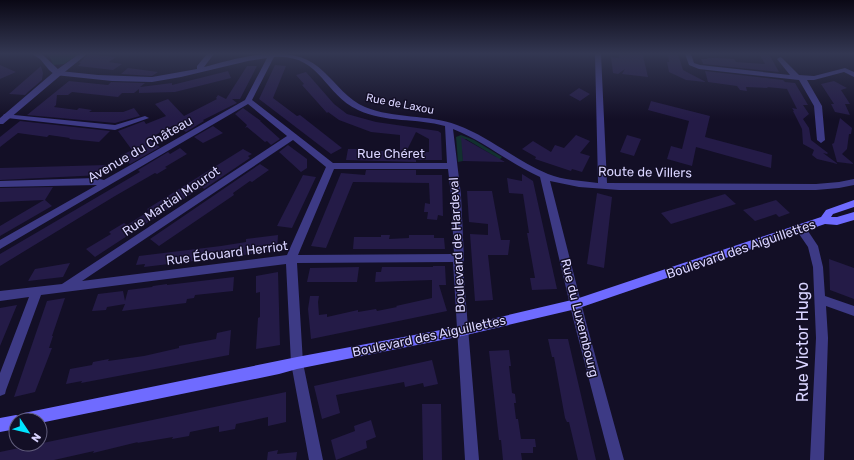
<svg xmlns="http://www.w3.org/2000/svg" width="854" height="460" viewBox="0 0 854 460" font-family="Rubik,sans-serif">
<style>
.green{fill:#12302f}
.building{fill:#241b47;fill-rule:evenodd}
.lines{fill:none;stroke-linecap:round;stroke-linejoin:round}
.minor{fill:#3d3a85;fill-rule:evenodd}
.tertiary{fill:#3d3a85;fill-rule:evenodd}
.secondary{fill:#6f6bff;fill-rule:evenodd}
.labels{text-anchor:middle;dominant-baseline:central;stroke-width:3;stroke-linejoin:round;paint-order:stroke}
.far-street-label{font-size:11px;fill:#d9d4ff;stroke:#130f26}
.street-label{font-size:13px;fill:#d9d4ff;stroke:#130f26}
.near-street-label{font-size:16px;fill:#d9d4ff;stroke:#130f26}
</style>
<rect width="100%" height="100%" fill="#130f26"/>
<!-- green -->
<path class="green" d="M46,54H79L64,64L53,65L51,59Z
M461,135L474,140L502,157L497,162L496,157L466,139H462L463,161L458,162L456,137Z"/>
<!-- building -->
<path class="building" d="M88,54L116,57L109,62L122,64L113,70L78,66L81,63H79Z
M618,54H645L643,56L648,77L622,74L625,69L618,74L613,73L611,57L619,58Z
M668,54H678L683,70L706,82L686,80L669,72L667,62H669Z
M759,54H769L779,72L703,64L701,59H708L707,58H719L734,59L736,62L765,64Z
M0,65L16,72L0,79Z
M275,65L286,66L273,98L297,116L300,115L342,148L331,154L259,99Z
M41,66L43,73L42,80L28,92L25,95L9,94Z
M247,66H257L240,99H232L237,103L203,120L204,121L186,132L174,125L148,139L160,147L130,164L120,156L132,150L118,131L144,121L146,124L166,116L155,104L168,99L184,116L217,99L216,98L218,95L226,99Z
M128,68L158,72L152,76L121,74Z
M228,71L231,78L175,92L139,93V89L134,93H122L118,97L72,92L68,95H57L56,105L54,107L77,110L79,108L92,110L89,112H123L134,108L140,116L115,123L27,115L69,81L108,85L111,82L145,83L140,87L172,83V85Z
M705,71L783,80L785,82L795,83L808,105H803L809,114L803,119L809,128L811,140L828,153L827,154L823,153L838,164L817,159L812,155L814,150L803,144L802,129L793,111H794L792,108L797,109L787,89L767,87L768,88L746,87L747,91L740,90L737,86L708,82Z
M306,72L334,104L347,114L376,122L438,131L441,133L442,160H416V162L346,160L348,149H359V151H400V135L371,132L339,120L328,112L327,113L302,85L304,84L296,75ZM416,132L429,139V152H406Z
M834,81L847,88L841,90L850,104H845L850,115L835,112L831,104H834L821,84Z
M579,88L590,94L580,101L569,95Z
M651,101L710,116L705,137L772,155L771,168L696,147L692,166L667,159L671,146L682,149L689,121L648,110Z
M243,108L261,121H260L280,139L271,145L267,141L265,142L247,127L249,126L245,128L247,125L235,114Z
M840,118L852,128L851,134H849L847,149L842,154L854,164L837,162L832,144L834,143Z
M20,121L110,131L99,142L69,139L70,138L49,135L47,137L18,133L0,147V137Z
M213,126L223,133L203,143L194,137Z
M576,135L590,141L580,153L590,156L582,172L572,169L571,171L535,159L536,157L522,149L533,141L551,152L555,145L564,148Z
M627,135L641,139L634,156L620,152Z
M461,137L505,162L463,161Z
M288,145L307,159V168L301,172L279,152Z
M180,148L187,154L165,167L167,168L157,174L155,173L115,196L0,266V254L140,172L138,170L168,152L170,154Z
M243,149L252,154L248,156L250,158L204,189L202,187L95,257L86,249L111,234L109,232L124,223L127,225L149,211L147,209Z
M260,164L269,170L252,182L250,181L233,193L234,195L159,246L150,239Z
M107,165L101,175L0,180V168Z
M366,170H416V175H442L443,216L438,215L437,220L427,219L428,212H424L425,203L430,204L429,183L353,182L326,248L311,246L341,173L365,175Z
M522,174L533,181L557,289L532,290L530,278H535L527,233H529L523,194L509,193L507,178L522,181Z
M303,175L316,177L292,228L277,226Z
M53,187L45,200L52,206L0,236V226L44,200L0,202V188Z
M467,191H492L501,240H510L508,255H488L493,300L475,301L470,234L488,235V224L469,222Z
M597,193L612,197L604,268L587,264Z
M725,194L736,204L671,224L661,213Z
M776,200L790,213L779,217L776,214L755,221L743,210Z
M278,235L277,251L144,267L145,264L136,265L139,256L221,246L246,242V239Z
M381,235H390L389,239L409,238V235H434V238H444L445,249H353L354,237H381Z
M829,259L854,268V299L830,290Z
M70,263L63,277L28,281L35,269Z
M433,266H445L446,285H439L447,311L311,339L308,309L310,296H319L318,302L319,315L327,314V317L358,310V312L376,309L377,311L397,307L396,306L432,298V280L375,282L376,272H381L382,267H433Z
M359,267L357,282H307L310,268Z
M278,272L280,345L256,349L258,318L260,317V292L256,293V276Z
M234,277L233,291L195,295L194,298L187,299L186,303L122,311L125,304L107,307L106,310L92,311L98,294L123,291L125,301L128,290L152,287L153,286L167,284V285Z
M65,298L52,336H53L49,348H52L35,392L14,397L47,301Z
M17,305L0,346V308Z
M231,330L229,355L81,383L82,381L66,384L70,369L92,365L93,362L109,359L108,361L144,356L179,348V346L216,339L217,333Z
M548,339H568L596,460H578L569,422H567L565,418L554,357H552Z
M509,350L511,366H509L512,393L515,394L516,403H514L516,419H518L521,439H535L536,447H533V453H521L522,460H503L501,440H499L489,351Z
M432,360L438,384L424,387L423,383L405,387L404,382L336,395L340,413L322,419L314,386Z
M286,392V422L268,426V417L236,424L235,429L219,432V426L190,432L189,436L172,439L173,437L137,443L138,442L93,453L94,451L54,460H0V452Z
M422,404H441L442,460H423Z
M371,420L376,437L366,441L367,448L336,460L331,440L355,431L354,426Z
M278,450L277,454L297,452L296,460H267L268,452Z"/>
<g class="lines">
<!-- minor -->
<path class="minor" d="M32,54H42L60,71L98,75L152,77L197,69V66L207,54H214L204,67C242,57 293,40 324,72C337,84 348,100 365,107C394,119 428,114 457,125C490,137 516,161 548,174C563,180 582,181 598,183L595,54H601L607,183L816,184L839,182L854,179V185L839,188L816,190H619L579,187L550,181L586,322L624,460H610L574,322L540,177C510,164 484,141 453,129L461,195L464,258L463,267L479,460H465L453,262L297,263L303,363L323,460H309L291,363L286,264L41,295L6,390L5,394L0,396V373L29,297L0,301V291L62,284L287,136L248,104L0,249V240L97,185L0,187V181L95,178L104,180L245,100L267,58L248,61L181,77L152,82L112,81L55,75L49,70L40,59ZM274,57C321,54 323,94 358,110C385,123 417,118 445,126L447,163H333L252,100ZM293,140L326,167L287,255L82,281ZM334,169H448L451,195L454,254L298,255Z
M685,54H691L694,63L700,65L790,75L777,59L780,57L782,58L799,75L814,76L845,68L854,72V77L844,72L814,80H807L822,106L825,140L821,143L817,140L814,106L799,80L699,69L689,65Z
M4,114L115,125L145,116L149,118L115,130L7,118L3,116Z
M800,224L804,225L818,246L823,267L825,296L854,306V316L826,306L828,338L824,460H810L816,338L813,267L808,247L795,228L796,225Z"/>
<!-- tertiary -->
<path class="tertiary" d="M79,54H87L61,75L3,124H0V118L55,71Z"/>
<!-- secondary -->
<path class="secondary" d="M854,200V207L833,214L831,217H837L854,212V220L837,225L825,224L576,309L462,336L297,369L279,374L40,423V420H16V429L0,432V418L16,415L19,416L24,413L297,357L462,326L576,299L821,217L826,210Z"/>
</g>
<!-- sky -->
<linearGradient id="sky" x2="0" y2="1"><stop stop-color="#0a0815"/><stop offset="0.45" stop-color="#333752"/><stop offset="1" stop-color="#333752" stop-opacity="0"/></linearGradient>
<rect width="854" height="119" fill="url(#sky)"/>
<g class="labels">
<!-- far-street labels -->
<g class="far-street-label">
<text transform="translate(400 104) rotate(11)">Rue de Laxou</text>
</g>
<!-- street labels -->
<g class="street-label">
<text transform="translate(140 149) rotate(-30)">Avenue du Château</text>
<text x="391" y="153">Rue Chéret</text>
<text transform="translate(645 172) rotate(1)">Route de Villers</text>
<text transform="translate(171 201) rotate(-34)">Rue Martial Mourot</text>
<text transform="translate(457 245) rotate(-93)">Boulevard de Hardeval</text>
<text transform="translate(741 249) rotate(-19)">Boulevard des Aiguillettes</text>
<text transform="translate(227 253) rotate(-7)">Rue Édouard Herriot</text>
<text transform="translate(580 318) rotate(76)">Rue du Luxembourg</text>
<text transform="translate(429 336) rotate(-12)">Boulevard des Aiguillettes</text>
</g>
<!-- near-street labels -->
<g class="near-street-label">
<text transform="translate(802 342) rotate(-90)">Rue Victor Hugo</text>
</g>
</g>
<!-- north arrow -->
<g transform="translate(28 432) rotate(125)"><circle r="19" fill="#130f26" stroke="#625e7d"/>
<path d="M0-3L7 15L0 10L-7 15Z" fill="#00e5ff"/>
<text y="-6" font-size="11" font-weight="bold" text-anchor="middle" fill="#d9d4ff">N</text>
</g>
</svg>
